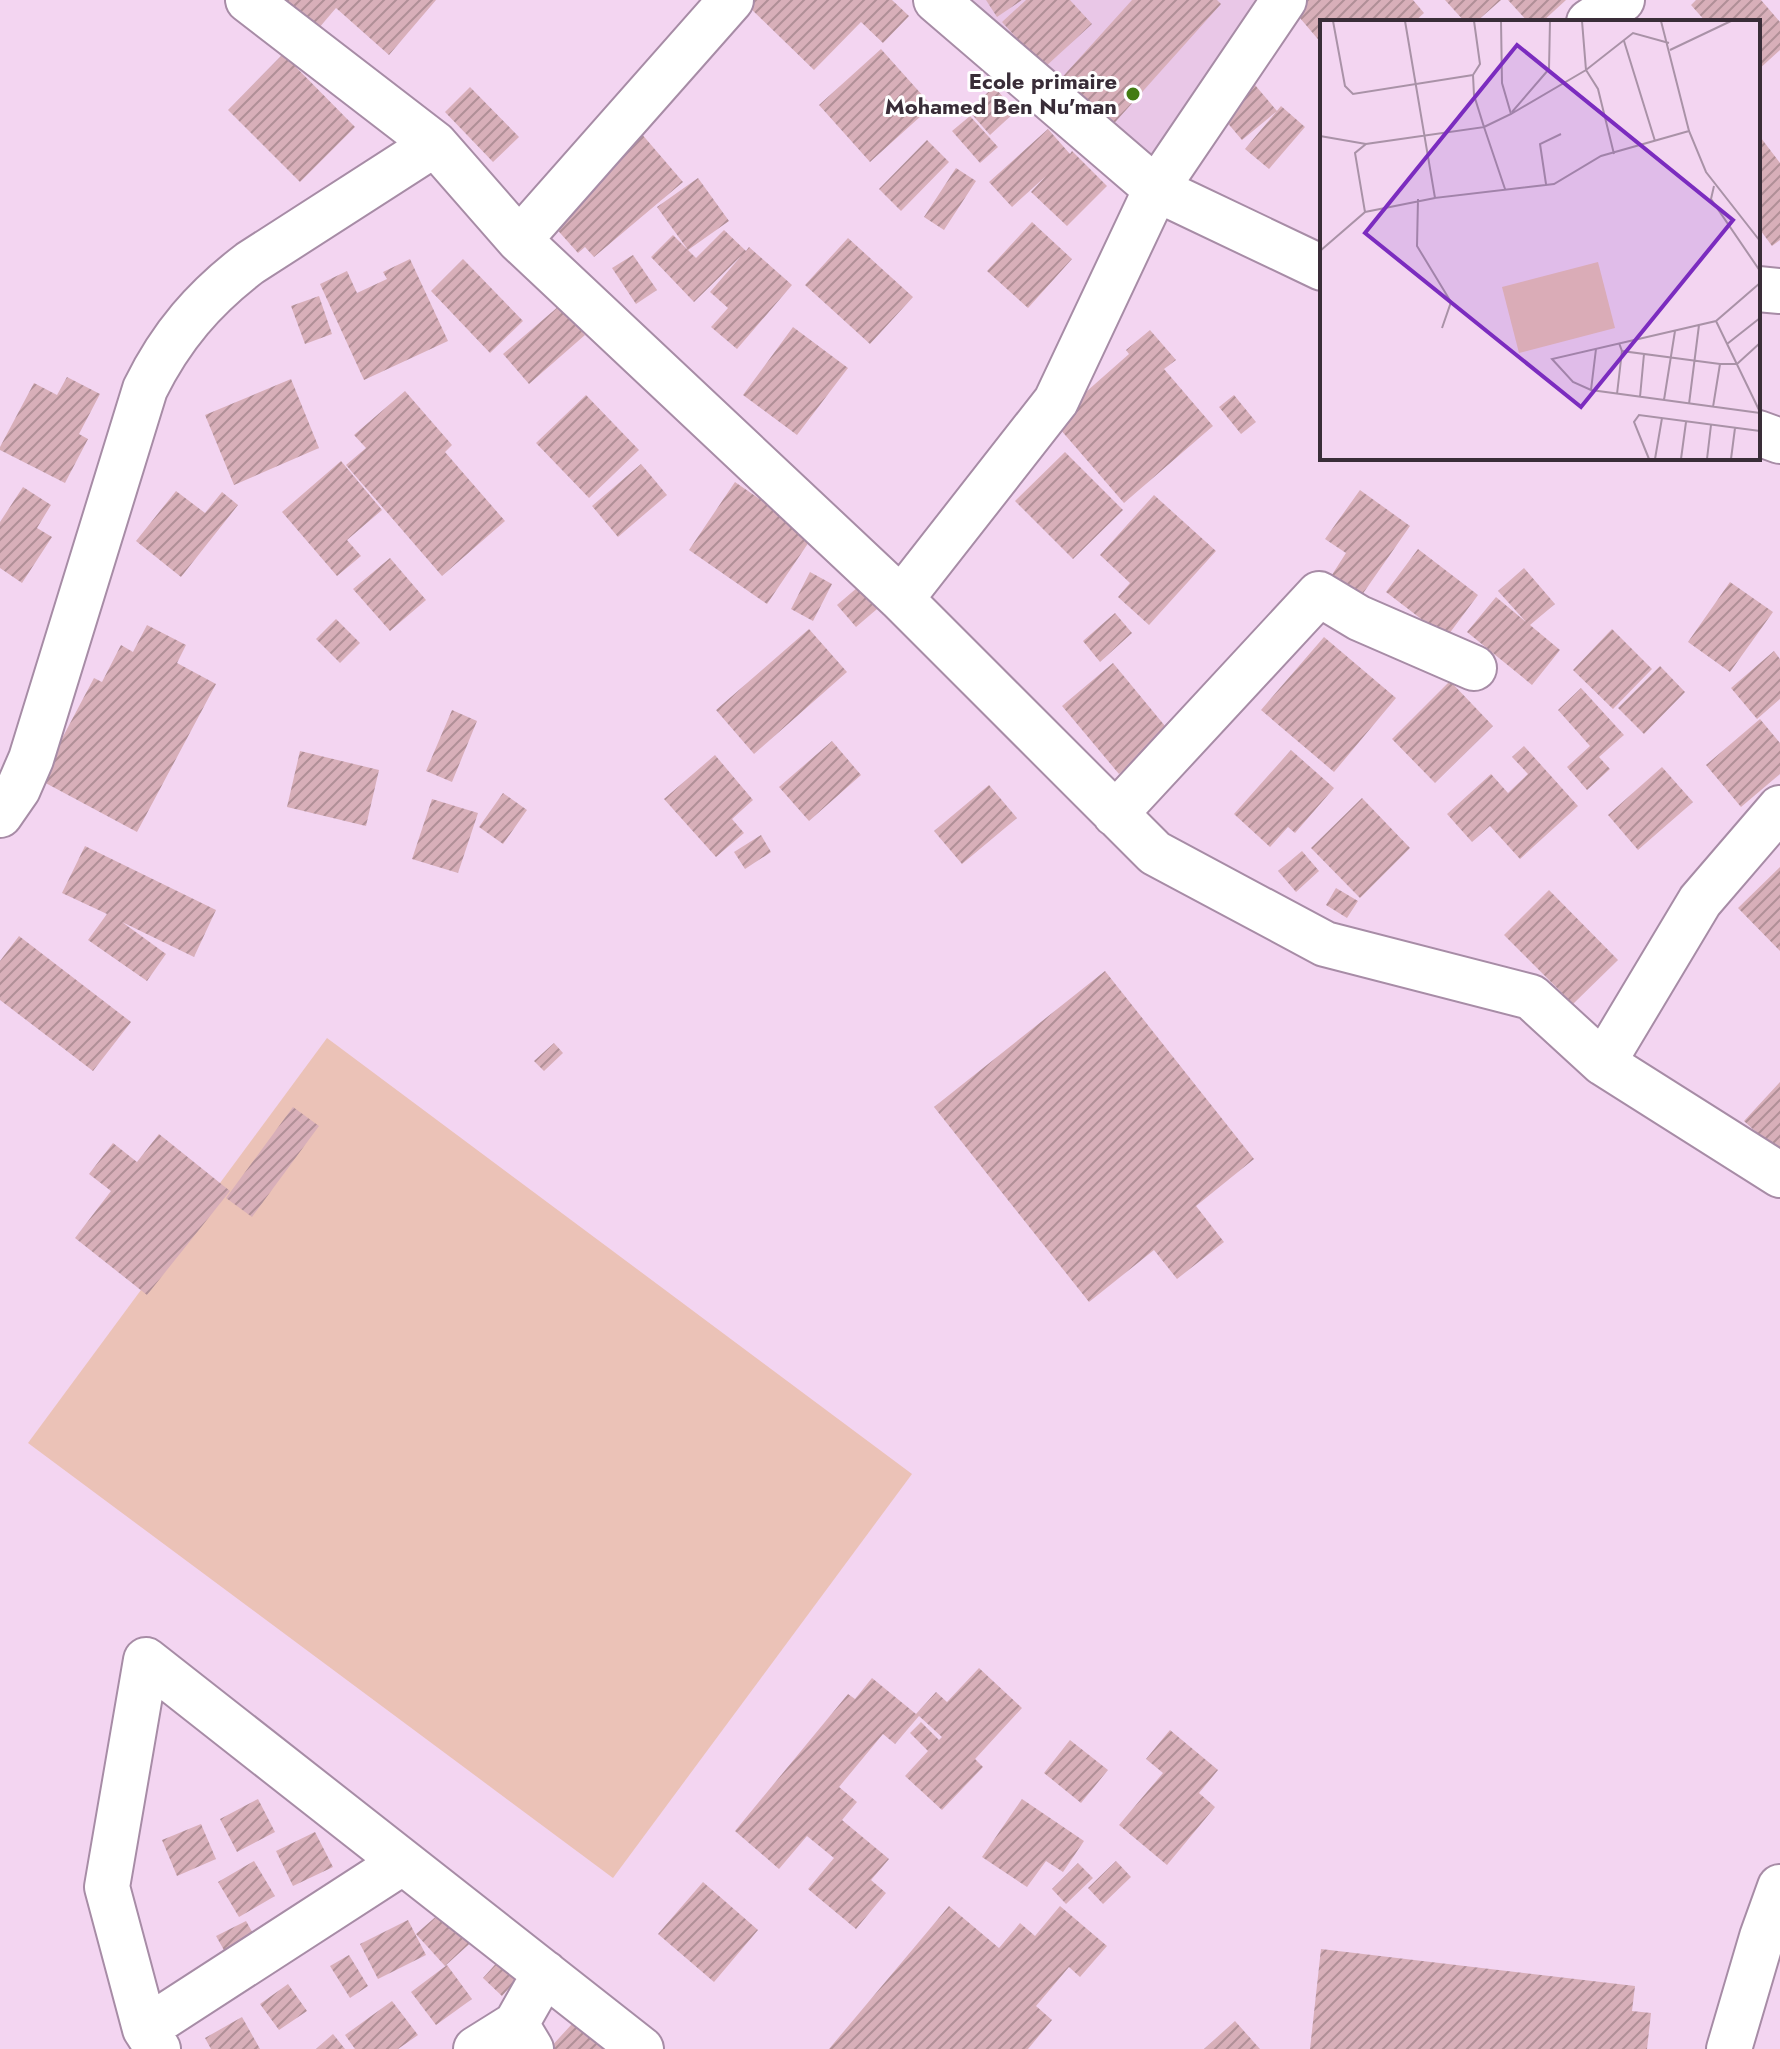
<svg xmlns="http://www.w3.org/2000/svg" width="1780" height="2049" viewBox="0 0 1780 2049" font-family="Jost,sans-serif">
<style>
.built{fill:#e9c7e7}
.green{fill:#ebc2b7}
.building{fill:url(#building-hatch)}
.lines{fill:none;stroke-linecap:round;stroke-linejoin:round}
.minor-casing{stroke:#a78ca6;stroke-width:48}
.minor{stroke:#fff;stroke-width:44}
.poi-dot{fill:#437c12;stroke:#fff;stroke-width:3}
.labels{text-anchor:middle;dominant-baseline:central;stroke-width:6;stroke-linejoin:round;paint-order:stroke}
.poi-label{font-size:22px;font-weight:bold;fill:#392d38;stroke:#fff;text-anchor:end}
.inset-road{fill:none;stroke:#a992a7;stroke-width:2}
.view{fill:#7b2cbf;fill-opacity:0.15;stroke:#7b2cbf;stroke-width:4}
.inset-edge{fill:none;stroke:#392d38;stroke-width:4}
</style>
<defs>
<pattern id="building-hatch" width="6" height="6" patternUnits="userSpaceOnUse" patternTransform="scale(2)"><rect width="6" height="6" fill="#d8afb9"/><path d="M-1 1l2-2M0 6l6-6M5 7l2-2" fill="none" stroke="#b08f97"/></pattern>
</defs>
<rect width="100%" height="100%" fill="#f3d5f1"/>
<!-- built -->
<path class="built" d="M936,0H1284L1156,189Z"/>
<!-- green -->
<path class="green" d="M327,1038L912,1474L613,1878L28,1443Z"/>
<!-- building -->
<path class="building" d="M285,0H436L389,55L336,8L318,29Z
M747,0H892L909,16L883,43L861,22L814,70L745,3Z
M986,0H1022L997,17Z
M1026,0H1070L1092,24L1044,68L1002,22Z
M1132,0H1217L1221,4L1109,129L1057,83Z
M1307,0H1413L1424,13L1414,22H1322V44L1294,11Z
M1445,0H1501L1476,22H1465Z
M1508,0H1566L1542,22H1528Z
M1696,0H1761L1780,22V50L1758,70V22H1706L1691,5Z
M881,49L932,106L870,162L819,105Z
M283,54L355,127L300,182L228,110Z
M1255,85L1277,111L1242,140L1220,114Z
M470,87L519,137L493,162L445,112Z
M994,87L1016,111L990,135L968,110Z
M1281,106L1305,127L1269,169L1245,149Z
M970,116L998,147L980,163L952,131Z
M1048,129L1070,154L1072,151L1107,186L1067,226L1031,192L1046,176L1012,207L989,182Z
M640,132L683,182L594,257L585,247L578,253L544,215Z
M1758,134L1780,163V240L1772,246L1758,227Z
M927,140L949,162L901,211L879,189Z
M956,168L976,181L944,230L924,217Z
M698,178L729,221L688,250L696,258L724,230L746,251L749,247L792,285L737,349L711,327L728,308L710,292L742,255L694,302L651,257L673,235L688,250L657,207Z
M1032,222L1072,259L1028,308L987,271Z
M848,238L913,297L870,344L805,285Z
M633,255L657,290L636,304L612,268Z
M410,259L448,341L364,380L320,284L347,271L357,293L387,279L383,272Z
M463,259L523,321L490,353L431,291Z
M319,296L332,334L305,344L291,306Z
M559,306L585,335L529,384L503,354Z
M793,327L848,368L797,435L743,395Z
M1150,330L1176,360L1164,369L1213,426L1124,503L1053,421L1129,354L1126,350Z
M67,377L100,394L79,434L88,439L65,483L0,450V447L34,383L57,395Z
M291,379L319,448L234,485L205,415Z
M405,391L452,445L445,452L505,521L442,576L346,465L366,448L354,435Z
M586,395L639,450L589,498L536,443Z
M1234,395L1256,422L1241,434L1219,407Z
M1065,452L1123,510L1073,559L1015,501Z
M341,461L382,510L347,540L361,556L337,576L282,512Z
M641,464L667,495L618,537L592,506Z
M735,482L813,536L767,604L689,550Z
M23,487L51,505L37,528L52,537L22,583L0,568V522Z
M1360,490L1410,526L1357,602L1328,581L1346,553L1325,539Z
M176,491L205,513L222,492L238,505L181,577L136,541Z
M1154,495L1216,551L1149,625L1118,597L1130,583L1100,555Z
M1418,549L1478,595L1446,638L1386,592Z
M390,558L426,600L390,631L353,589Z
M1524,568L1555,604L1530,625L1560,650L1532,685L1467,632L1496,597L1526,622L1498,591Z
M810,572L832,584L813,621L791,609Z
M1730,582L1773,612L1730,672L1688,642Z
M858,587L877,609L856,627L837,605Z
M1115,613L1132,633L1100,662L1083,641Z
M336,619L360,643L340,663L316,639Z
M147,625L186,645L177,663L216,684L137,832L40,780L94,678L102,682L121,645L133,652Z
M809,629L847,672L754,754L716,710Z
M1612,629L1652,669L1613,709L1573,670Z
M1324,637L1396,698L1334,772L1261,710Z
M1774,651L1780,659V699L1757,719L1731,688Z
M1113,663L1170,732L1119,774L1062,706Z
M1660,666L1685,692L1644,734L1618,708Z
M1450,681L1493,726L1435,783L1392,739Z
M1581,688L1624,735L1599,757L1610,769L1587,790L1567,767L1590,746L1558,710Z
M452,710L477,721L452,782L426,771Z
M1760,719L1780,743V774L1741,807L1706,765Z
M832,741L861,775L809,821L779,787Z
M1524,746L1578,806L1520,859L1490,826L1472,842L1447,814L1491,774L1508,793L1528,774L1512,757Z
M1291,750L1334,788L1295,833L1288,827L1270,847L1234,814Z
M300,751L379,770L366,826L287,807Z
M715,755L753,800L732,819L744,833L716,857L664,799Z
M1662,767L1693,802L1638,850L1608,815Z
M989,785L1017,818L962,864L934,831Z
M503,793L527,810L503,844L479,827Z
M1362,798L1410,848L1360,898L1311,848Z
M432,799L478,813L458,873L412,859Z
M761,835L771,852L745,869L734,852Z
M85,846L216,910L194,957L122,922L166,954L147,981L88,940L107,914L62,893Z
M1302,851L1319,871L1296,892L1278,871Z
M1780,867V951L1738,908Z
M1336,888L1358,901L1347,918L1326,905Z
M1549,890L1618,960L1573,1004L1504,935Z
M19,936L131,1022L93,1071L0,1000V961Z
M1105,971L1254,1159L1196,1206L1224,1242L1177,1279L1154,1250L1089,1302L934,1107Z
M554,1043L563,1053L544,1071L534,1061Z
M1780,1082V1154L1744,1121Z
M293,1107L319,1126L252,1217L226,1198Z
M159,1134L230,1191L147,1295L75,1238L111,1191L89,1174L113,1143L137,1162Z
M979,1668L1022,1708L975,1759L983,1767L942,1810L905,1776L928,1751L910,1733L921,1722L939,1740L942,1737L919,1716L895,1744L883,1734L839,1787L857,1802L842,1820L889,1859L871,1880L886,1893L856,1929L808,1889L834,1858L807,1836L779,1869L735,1831L848,1694L855,1699L872,1678L916,1714L936,1692L947,1702Z
M1170,1730L1218,1770L1199,1793L1215,1807L1167,1865L1119,1825L1163,1773L1146,1759Z
M1070,1740L1108,1770L1081,1803L1044,1773Z
M258,1799L275,1832L237,1852L220,1819Z
M1022,1799L1084,1841L1063,1872L1046,1861L1027,1887L982,1857Z
M201,1824L216,1859L177,1876L162,1840Z
M315,1832L333,1867L293,1886L276,1851Z
M254,1861L275,1896L239,1917L218,1882Z
M1116,1861L1131,1877L1103,1904L1088,1888Z
M1078,1863L1093,1878L1066,1904L1052,1889Z
M703,1882L758,1930L714,1982L658,1934Z
M448,1906L477,1937L445,1966L416,1934Z
M949,1906L999,1948L1020,1923L1035,1936L1060,1906L1107,1946L1080,1977L1069,1967L1036,2006L1052,2020L1028,2049H829Z
M408,1920L426,1955L378,1979L360,1944Z
M246,1921L255,1937L225,1952L216,1936Z
M1321,1949L1635,1986L1632,2011L1651,2013L1647,2049H1310Z
M349,1955L368,1986L350,1998L330,1966Z
M501,1958L520,1976L502,1996L483,1978Z
M447,1965L472,1999L436,2025L411,1992Z
M288,1984L307,2011L279,2030L260,2004Z
M392,2001L418,2035L398,2049H355L345,2035Z
M582,2013L622,2049H549Z
M242,2017L260,2049H211L205,2038Z
M1235,2021L1260,2049H1204Z
M333,2034L345,2049H316Z"/>
<g class="lines">
<defs>
<path id="minor" d="M248,0L435,144L519,240
M731,0L519,240L901,599L1155,853L1325,944L1531,997L1603,1063L1780,1175
M1284,0L1156,189L1322,268
M1589,22L1622,0
M1758,289L1780,291
M1758,433L1780,441
M901,599L1056,401L1156,189L936,0
M1115,814L1319,594L1359,618L1474,668
M0,815L18,789L31,759L145,389C171,336 204,298 250,263L435,144
M1603,1063L1700,901L1780,808
M145,2029L403,1862
M158,2049L145,2029L107,1887L146,1660L641,2049
M476,2049L516,2024
M531,2049L516,2024L545,1973
M1729,2049L1762,1937L1780,1887"/>
</defs>
<!-- minor casing -->
<use href="#minor" class="minor-casing"/>
<!-- minor -->
<use href="#minor" class="minor"/>
</g>
<!-- markers -->
<circle class="poi-dot" cx="1133" cy="94" r="8"/>
<g class="labels">
<!-- poi labels -->
<g class="poi-label">
<text x="1117" y="81">Ecole primaire<tspan x="1117" dy="25">Mohamed Ben Nu'man</tspan></text>
</g>
</g>
<!-- overview -->
<g transform="translate(1320 20)">
<rect width="440" height="440" fill="#f3d5f1"/>
<path d="M278,242L295,308L199,333L182,267Z" fill="#ebc2b7"/>
<path class="inset-road" d="M13,1L25,66L33,74L153,55M85,1L115,178L234,164L281,136L369,111M154,1L160,44L153,55L154,75L164,107L191,94L182,63L181,1M262,1L266,50L278,69L294,134M341,1L369,111L386,152L440,221M304,21L335,121M350,30L411,1M192,92L229,49L230,1M191,94L266,50L313,13L349,23M0,116L46,124M226,164L220,124L241,114M394,166L391,179L440,251M98,179L97,226L131,282L122,308M45,192L115,178M0,231L45,192L35,133L46,124L164,107L185,169M440,263L396,301L232,339L253,362L271,370L440,393M396,301L440,392M299,323L302,331L400,344H417L440,323M407,324L440,298M271,370L276,329M297,374L302,331M320,377L324,334M344,380L355,311M369,384L379,305M393,387L400,344M329,439L314,402L319,395L440,411M335,439L342,398M361,439L366,402M387,439L391,405M411,439L415,408"/>
<path class="view" d="M197,25L413,200L261,387L45,213Z"/>
<rect width="440" height="440" class="inset-edge"/>
</g>
</svg>
